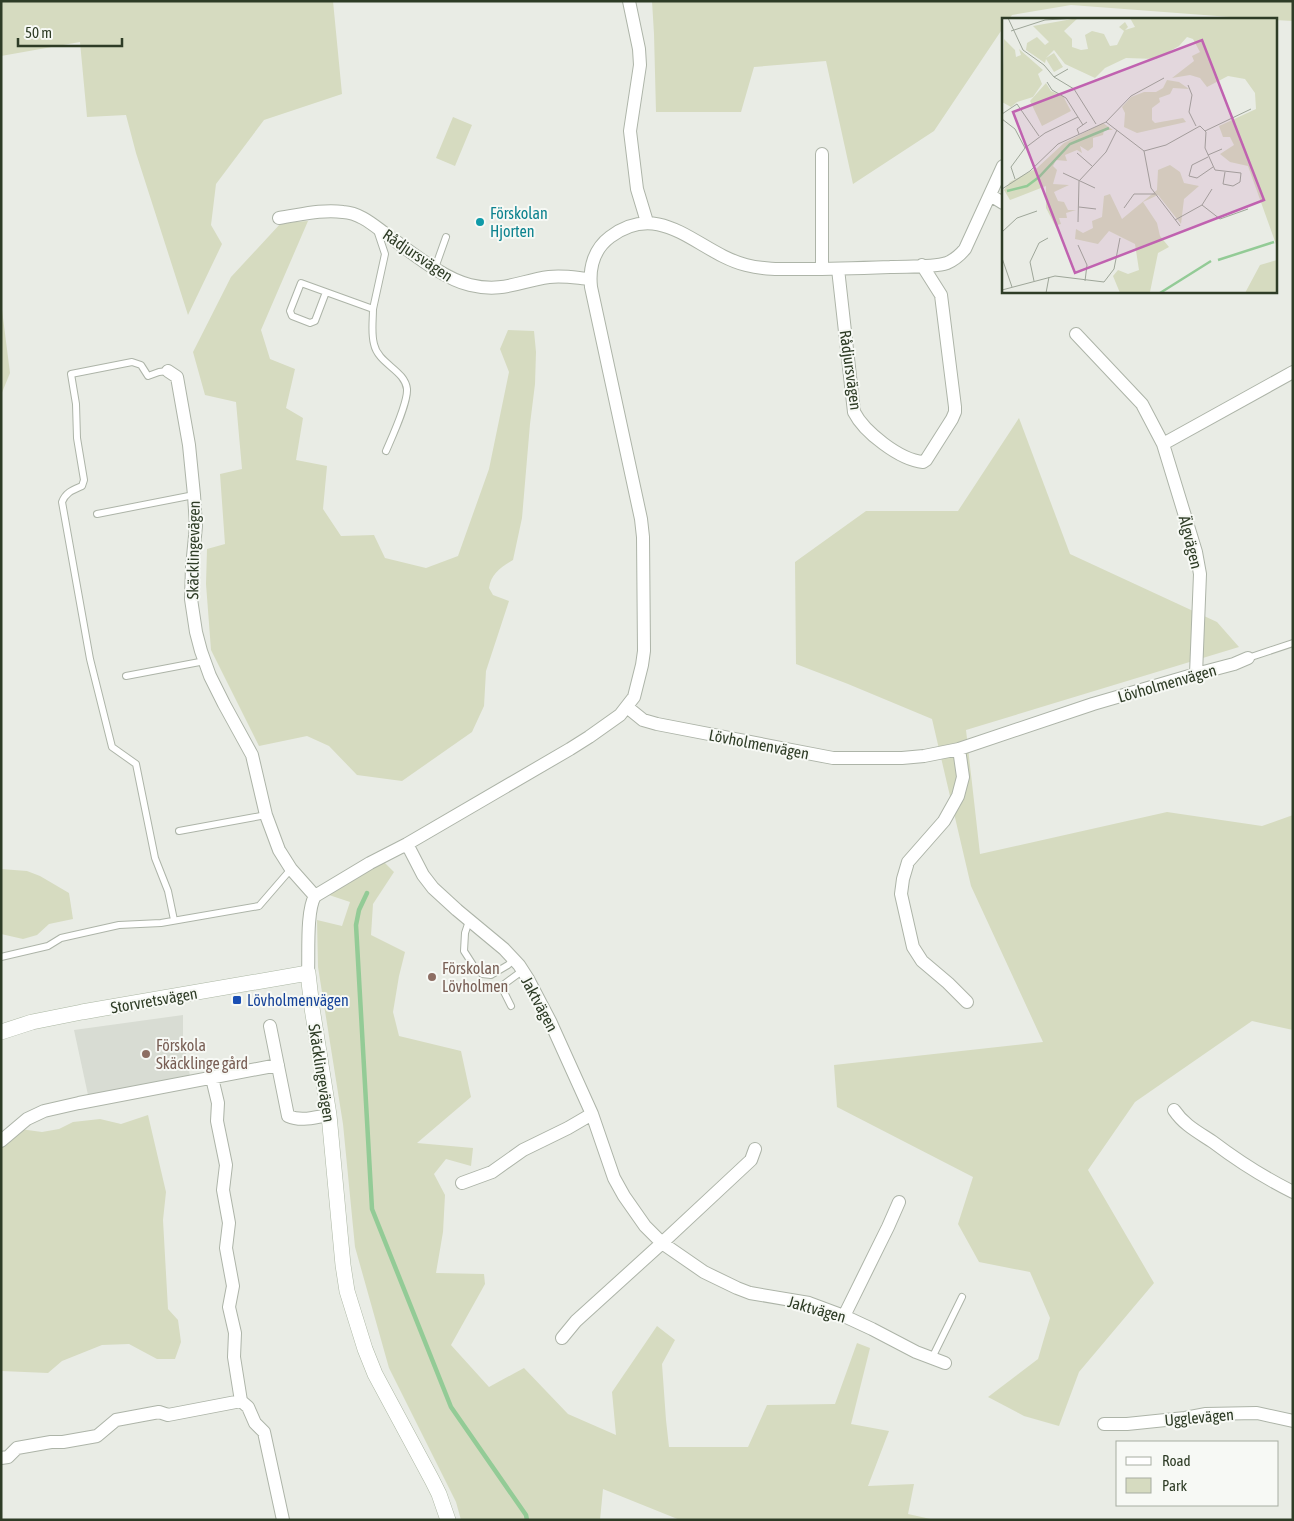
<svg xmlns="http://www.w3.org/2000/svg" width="1294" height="1521" viewBox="0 0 1294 1521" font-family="'Asap Condensed',sans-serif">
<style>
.built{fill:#d8dcd3}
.green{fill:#d6dbc0}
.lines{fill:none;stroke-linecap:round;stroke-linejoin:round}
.stream{stroke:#93cb96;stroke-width:4.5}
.lane-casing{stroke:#adb4a8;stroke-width:8}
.street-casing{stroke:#adb4a8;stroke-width:14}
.secondary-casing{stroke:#acb7a4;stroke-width:16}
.lane{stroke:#fff;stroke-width:6}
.street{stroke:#fff;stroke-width:12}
.secondary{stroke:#fff;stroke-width:15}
.culture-dot{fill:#0f9aa8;stroke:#f7f9f5;stroke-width:2}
.education-dot{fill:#8d6e63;stroke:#f7f9f5;stroke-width:2}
.transit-dot{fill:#1a4fb4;stroke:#f7f9f5;stroke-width:2}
.labels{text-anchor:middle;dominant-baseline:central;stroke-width:4;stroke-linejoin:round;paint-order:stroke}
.culture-label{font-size:16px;fill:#0d838f;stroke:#f7f9f5;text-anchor:start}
.street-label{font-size:16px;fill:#2e3c26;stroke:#f7f9f5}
.education-label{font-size:16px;fill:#785e54;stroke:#f7f9f5;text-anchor:start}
.transit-label{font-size:16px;fill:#164399;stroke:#f7f9f5;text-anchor:start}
.inset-river{fill:none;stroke:#93cb96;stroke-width:2.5}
.inset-road{fill:none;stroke:#9ea699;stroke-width:1}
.view{fill:#c062b0;fill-opacity:0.15;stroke:#c062b0;stroke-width:2.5}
.inset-edge{fill:none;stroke:#2e3c26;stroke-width:2.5}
</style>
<rect width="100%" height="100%" fill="#e9ece5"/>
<!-- built -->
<path class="built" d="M183,1015V1037L190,1076L88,1095L74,1030Z"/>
<!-- green -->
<path class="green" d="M1,1H333L342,94L264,120L216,184L211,225L222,244L188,315L136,153L126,115L87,117L80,42L1,56Z
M652,1H1293V21L1275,20V19H1257L1071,5L1012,15L1009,19H1003V28L934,131L853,184L826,61L754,67L741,112H656L654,34Z
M453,117L472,125L455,166L436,158Z
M308,221L261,330L270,359L295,369L286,408L303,418L296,460L327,466L323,509L341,536L374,535L385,558L426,568L458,556L489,469L509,372L500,349L508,330L534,331L536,352L535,384L530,424L522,518L513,560C501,567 491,574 489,588L493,595L509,601L486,671L484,706L472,732L402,781L357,775L329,746L307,736L259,746L211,650L206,584L207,549L225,544L220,474L242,469L236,402L205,395L193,352L231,277L281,223Z
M1,302L10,373L1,395Z
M1019,418L1070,554L1217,622L1239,647L966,730L980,854L1167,812L1262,826L1293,815V1030L1252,1021L1135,1102L1088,1170L1154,1283L1079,1372L1059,1426L1024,1416L988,1397L1038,1359L1050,1318L1030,1272L979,1262L958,1224L973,1177L837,1107L834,1065L1043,1042L971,886L932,719L848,684L796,664L795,562L866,511H958Z
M384,862L394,872L373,904L371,935L405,952L399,976L393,1012L399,1036L461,1051L471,1097L417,1143L473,1148L471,1166L446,1159L434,1174L445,1195L443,1232L436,1273L484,1274L485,1284L451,1345L489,1387L524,1368L568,1414L616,1435L612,1392L657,1326L675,1340L662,1364L666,1420L669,1447H748L767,1405L835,1404L857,1343L870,1348L851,1424L889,1431L868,1486L914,1484L908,1514L935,1520H680L603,1489L600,1520H461L456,1502L389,1368L355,1247L343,1124L318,967L317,920L342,926L350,902L326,894Z
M1,869L27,871L40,876L69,893L73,919L49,924L37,935L23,939L1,934Z
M148,1115L166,1192L163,1220L168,1309L178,1320L181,1342L175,1359H157L129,1344L102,1345L62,1361L48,1373L1,1371V1147L20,1129L42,1132L59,1129L73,1122L100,1119L121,1124Z"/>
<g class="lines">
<!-- stream -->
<path class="stream" d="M367,893L359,910L356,925L372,1209L451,1407L526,1515L527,1520"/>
<defs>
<path id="lane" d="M435,268L446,237
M326,292L315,321L310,323L292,316L290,311L301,283L373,309C373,320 371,333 374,344C378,364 405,370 407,389C408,403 392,437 386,451
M373,309L385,254L377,230
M168,371L159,372L148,376L141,365L132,362L71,374L76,404L77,438L84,480L82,486C73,490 66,492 62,502L90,659L112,747L136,764L155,858L168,891L174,920
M97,514L194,495
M1248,658L1293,643
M126,676L205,661
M179,831L266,815
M469,921L465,933L464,951L473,965L482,974L491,975L508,965L514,959
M1,957L48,946L61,938L119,925L161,923L259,906L291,869
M511,1006L502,988L503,985L522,971
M932,1358L962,1297"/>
<path id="street" d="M629,1L639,49L640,65L630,131L637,189L647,222
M822,154V269
M990,195L1003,203
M279,218C300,215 322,209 343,212C359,213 371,223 383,232C409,250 441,278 470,285C503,293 519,281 549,277C563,275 577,278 590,279
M838,269L854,412C864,432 900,460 923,462L926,460L952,419L955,412V407L941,295L922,265
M1076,334L1142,404L1163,444L1196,552L1200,574L1196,674
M168,371L177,377L189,445L194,495L196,526L192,567L191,599L196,632L201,651L210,676L224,704L252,755L266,815L279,850L291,869L315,896
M1163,444L1293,372
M627,707L643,720L657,724L833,758H902L924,756L959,749L1093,704L1196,674L1234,664L1248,658
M959,749L963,777L958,796L944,821L908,862L903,879L901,894L913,947L922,961L948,983L967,1002
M407,844L423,875L433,888L457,910L504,949L519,965L528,979L550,1021L592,1114L614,1178L624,1196L645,1226L662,1243L704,1272L737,1288L750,1293L809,1303L844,1316L872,1329L916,1352L945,1363
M315,896L370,863L407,844L570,749L589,737L620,715L634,697L642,665L644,651L643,537L641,519L591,287C589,268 594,249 610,237C662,198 698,253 746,265C765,270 786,269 806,269C834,269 862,268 890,267C907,266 931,268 947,263C954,260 960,255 965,249L1003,166
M308,973C309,954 306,911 315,896
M270,1026L288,1116C302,1122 315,1117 329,1115
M212,1078L218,1103L217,1121L226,1165L223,1190L229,1223L226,1248L233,1286L229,1307L235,1333L234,1357L241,1401L248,1407L255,1423L264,1432L283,1520
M1174,1110C1184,1125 1198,1132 1213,1142C1238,1161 1265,1178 1293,1192
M1,1141L27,1119L44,1111L79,1103L278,1065
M462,1183L492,1172L523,1150L568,1128L592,1114
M844,1316L888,1227L899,1202
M562,1338L576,1321L662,1243L751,1160L755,1149
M1104,1424H1127L1185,1418L1206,1414L1257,1413L1293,1421
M1,1458L8,1457L17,1448L51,1442H63L97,1436L116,1420L159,1412L168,1415L241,1401"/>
<path id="secondary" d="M1,1032L32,1022L82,1012L308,973L312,1008L329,1115L343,1265L347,1291L365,1349L375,1374L432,1480L439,1494L448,1520"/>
</defs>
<!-- lane casing -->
<use href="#lane" class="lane-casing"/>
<!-- street casing -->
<use href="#street" class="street-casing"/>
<!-- secondary casing -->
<use href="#secondary" class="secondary-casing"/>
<!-- lane -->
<use href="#lane" class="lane"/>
<!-- street -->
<use href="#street" class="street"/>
<!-- secondary -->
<use href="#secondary" class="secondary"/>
</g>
<!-- markers -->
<circle class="culture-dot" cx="480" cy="222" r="5"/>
<g class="education-dot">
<circle cx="432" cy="977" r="5"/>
<circle cx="146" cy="1054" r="5"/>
</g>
<rect class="transit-dot" x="232" y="995" width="10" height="10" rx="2.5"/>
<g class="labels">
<!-- culture labels -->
<g class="culture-label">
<text x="490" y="213">Förskolan<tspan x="490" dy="18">Hjorten</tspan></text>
</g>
<!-- street labels -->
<g class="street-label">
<text transform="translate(418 255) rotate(34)">Rådjursvägen</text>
<text transform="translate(851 370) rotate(82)">Rådjursvägen</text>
<text transform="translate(1191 542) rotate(76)">Älgvägen</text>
<text transform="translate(193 550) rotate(-89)">Skäcklingevägen</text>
<text transform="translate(1167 683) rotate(-16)">Lövholmenvägen</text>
<text transform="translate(759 744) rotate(11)">Lövholmenvägen</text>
<text transform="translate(154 1000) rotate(-10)">Storvretsvägen</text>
<text transform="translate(540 1004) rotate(62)">Jaktvägen</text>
<text transform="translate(322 1073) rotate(81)">Skäcklingevägen</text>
<text transform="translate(817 1309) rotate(16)">Jaktvägen</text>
<text transform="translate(1199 1417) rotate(-5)">Ugglevägen</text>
</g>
<!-- education labels -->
<g class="education-label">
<text x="442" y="968">Förskolan<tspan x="442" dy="18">Lövholmen</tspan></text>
<text x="156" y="1045">Förskola<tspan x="156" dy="18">Skäcklinge gård</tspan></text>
</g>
<!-- transit labels -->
<g class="transit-label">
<text x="247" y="1000">Lövholmenvägen</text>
</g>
</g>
<!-- overview -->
<g transform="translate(1002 18)">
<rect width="275" height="275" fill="#e9ece5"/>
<path d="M76,0L62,13L70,21V29L79,32L86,31L83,17L90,13L102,16L108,28L115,27L122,13L117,9L123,4L126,9L123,12L133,9L128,0H275V229L246,148L228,144L218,136L232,127L228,119H221L217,108L254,91L253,75L243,61L226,58L205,69L198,60L188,57L170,60L192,43L190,38L198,34L191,21L185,19L177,28L154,41L124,40L103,50L93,60L63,46L52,32L44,40L52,35L61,49L52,54L44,41L43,45L24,32L25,25L35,19L43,27L47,24L31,8ZM2,21L13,32L14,39L19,37L17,31L41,52L36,56L40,66L31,79L15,84L9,89L0,84ZM165,62L177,64L187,71L171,70L168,76L157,80L158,84L150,90V102L153,105L181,100L184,104L135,115L122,109L123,95L120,89L129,79L142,74H154L161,70ZM44,65L49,73L61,78L69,93L40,108L28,83ZM101,105L111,112H102L101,117L91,120V129L86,133L78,128L80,135L75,132L63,137L65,143L54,142L51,148L55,152L51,166L67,167L52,174L56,183L62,184L66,192H74L64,195L65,200H57L59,206L55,207L56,213L44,190V168L8,182L2,172L8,164L35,150L62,125ZM168,147L178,154L182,165L197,168L182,181L179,206L156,177L141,184L155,205L158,218L167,229L156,235L148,274L118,275L111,258L116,252L126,256L137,252L133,226L107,213L96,226L73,221L74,211L81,215L91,210L90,203L100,199L102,178L108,176L120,201L155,172L156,152ZM275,242V275H243L258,247Z" fill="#d6dbc0"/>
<path class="inset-river" d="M5,173L25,168L37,159L68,126L107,110M216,242L272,224M158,275L209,243"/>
<path class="inset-road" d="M6,0L21,32L42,47L52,59L72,71L94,106M9,13L43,2L73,0M52,59L66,51M45,64L50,72L64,80L81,107M186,67L190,77L187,94L194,108M0,96L15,86L37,118M0,101L13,111L23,130M104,104L142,133M203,113L249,91M77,116L75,111L85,104M142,133L164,127L198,108L204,114L203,130L213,152L239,155L238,164L231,168L221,166L223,154M142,133L149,170L178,208M75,135L90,148M206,137L220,131M206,139L190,147L187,158L195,160L211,149M61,155L93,170M13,161L9,149L23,130L43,115L76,99M0,171L28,153L56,126L104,104L129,78L162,60M200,187L218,201L246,191M77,189L94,191M122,190L132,176H153M173,202L200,187L210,171M76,204L77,163L104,134L115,112M0,214L15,200L35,193M76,227L85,247L83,263M0,240L10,269M32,263L28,244L37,225L46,220M0,272L53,258L102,264L112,251L118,220M44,275L47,259"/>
<path class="view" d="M200,22L262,182L73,255L11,94Z"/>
<rect width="275" height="275" class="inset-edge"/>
</g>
<!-- border -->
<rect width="1294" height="1521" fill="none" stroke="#2e3c26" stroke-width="5"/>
<!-- legend -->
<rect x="1116" y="1441" width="162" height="65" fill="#f7f9f5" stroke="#a7ada2"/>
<rect x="1126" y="1457" width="25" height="8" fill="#ffffff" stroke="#a7ada2"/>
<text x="1162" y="1466" font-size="15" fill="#2e3c26">Road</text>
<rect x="1126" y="1478" width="25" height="15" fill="#d6dbc0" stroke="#a7ada2"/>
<text x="1162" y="1491" font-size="15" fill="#2e3c26">Park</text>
<!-- scale -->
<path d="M18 38v8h104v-8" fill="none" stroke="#2e3c26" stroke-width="2.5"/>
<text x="25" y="38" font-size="15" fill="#2e3c26" stroke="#f7f9f5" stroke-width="4" paint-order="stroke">50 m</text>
</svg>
